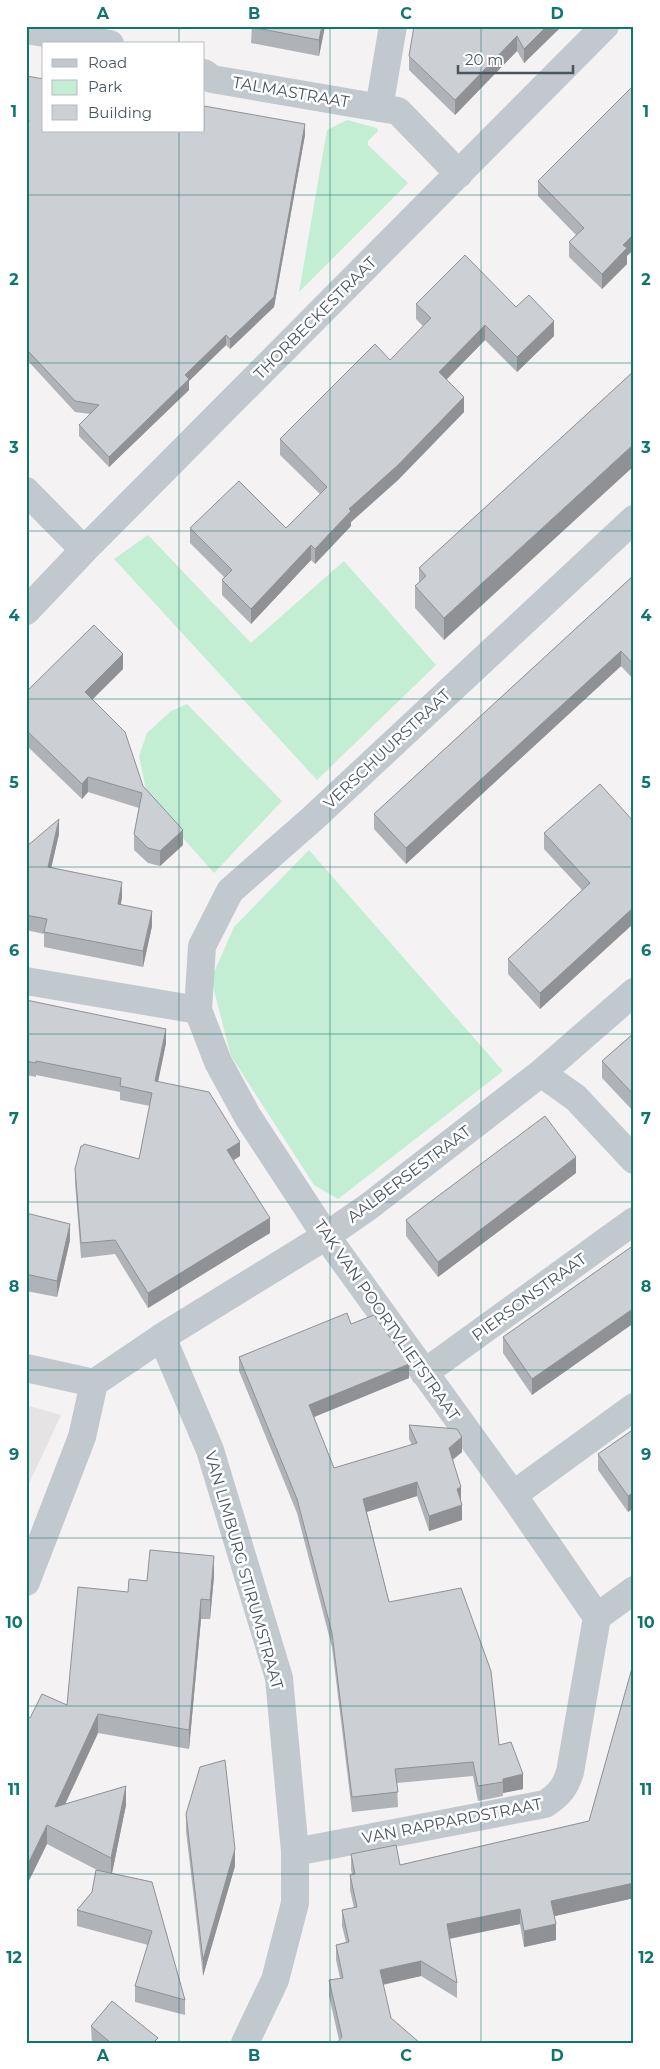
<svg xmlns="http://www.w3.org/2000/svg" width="660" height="2069" viewBox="0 0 660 2069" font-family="Montserrat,sans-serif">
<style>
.education{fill:#e5e3e3}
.green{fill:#c4eed3}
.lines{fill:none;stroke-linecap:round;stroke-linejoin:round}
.street{stroke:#c1c9cf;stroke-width:28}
.wall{fill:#afb2b6}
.shaded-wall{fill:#8f9194}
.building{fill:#cccfd4;stroke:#8f9194}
.grid{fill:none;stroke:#0f766e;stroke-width:1;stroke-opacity:0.55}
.labels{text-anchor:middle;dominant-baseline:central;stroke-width:5;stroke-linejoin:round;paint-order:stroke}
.street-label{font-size:16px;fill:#4a565e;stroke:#fff}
.neatline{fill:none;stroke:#0f766e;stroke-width:2}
.grid-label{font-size:16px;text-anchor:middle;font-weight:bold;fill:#0f766e}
</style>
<rect width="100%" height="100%" fill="#f4f2f2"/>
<!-- education -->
<path class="education" d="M26,1405L61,1415L26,1490Z"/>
<!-- green -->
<path class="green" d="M347,120L377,128L378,131L368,141V145L408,183L299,292L327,130Z
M148,535L251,643L344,561L436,665L317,780L114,559Z
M187,704L282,801L214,873L167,820L146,789L139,756L147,733L171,711Z
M309,850L503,1071L338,1199L314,1185L231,1056L211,979L234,927Z"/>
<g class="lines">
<!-- street -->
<path class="street" d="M26,30L110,44
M204,73L212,79L398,111L459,174
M379,108L393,26
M26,491L84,550
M26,611L84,550L605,26
M26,981L198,1010
M541,1073L576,1098L634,1160
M162,1337L210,1450L279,1678L295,1852V1903L275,1980L245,2043
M26,1368L94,1383
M424,1373L634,1221
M94,1383L162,1337L326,1236L368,1207L541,1073L634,992
M513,1495L634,1407
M26,1582L82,1437L94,1383
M597,1617L513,1495L326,1236L248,1117L218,1062L198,1010L202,946L230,891L311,820L634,519
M295,1852L545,1804C559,1795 565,1788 570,1772L597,1617L634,1590"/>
</g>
<!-- wall -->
<path class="wall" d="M252,26H325L319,56L251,43Z
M562,26L524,63L517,51L455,115L409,70V56Z
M26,76L305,135L274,307L230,349L226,345L189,381V390L109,467L79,436V425L90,414L75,412L29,362Z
M538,181L627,256V264L602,289L569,257V242L576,235L538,196Z
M416,304L516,307L554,336L517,372L485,340L447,379L464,412L398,480L351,522V526L315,564L311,560L251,624L222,595V580L224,577L190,543V528H286L320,494L280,455V439L390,360L423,326L416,319Z
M634,371L444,640L415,608V586L419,582V568Z
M634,575V680L621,666L406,864L374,829V814Z
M123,669L92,699L143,786L183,845L160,866L148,863L134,850V834L139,808L88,792L82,799L26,745V692Z
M634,822V923L540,1009L508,974V959L582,890L544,849V833Z
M59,834L51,867L122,897L121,904L152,926L143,967L44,947V934L26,930V847Z
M26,1000L166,1043L158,1082L240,1156L234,1160L270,1233L148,1308L115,1254L81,1258L75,1183V1169L139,1159L150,1106L120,1100V1092L36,1075V1077L26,1075Z
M634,1033V1112L602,1078V1061Z
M576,1173L438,1277L406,1236V1220Z
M26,1213L70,1240L57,1297L26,1291Z
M634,1245L532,1395L503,1353V1337Z
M351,1324L409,1378L314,1417L334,1468L412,1445L409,1439V1425L462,1452L453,1460L461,1501L462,1520L429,1531L417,1496L367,1512L389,1602L499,1745L523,1789L503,1793V1796L478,1801L473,1776L397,1783L398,1807L352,1812L332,1647L297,1513L239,1371V1357Z
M634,1429L628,1512L598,1470V1454Z
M214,1576L210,1619H201L189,1749L98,1733L65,1804L126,1805L112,1873L152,1882L185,2000V2015L135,2002V1986L148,1945L77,1926V1910L92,1892L97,1870L47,1844L30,1718L67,1705L128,1592L147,1581Z
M634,1661V1898L554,1916L556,1940L524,1947L520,1924L450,1939L457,1983V1998L421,1976L383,1985L339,2040L329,1996V1980L340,1978L336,1960V1945L346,1942L342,1926V1910L354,1908L350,1890V1875L352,1874L351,1870V1854L400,1865L589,1821Z
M186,1814L235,1866L203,1976L186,1831Z
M91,2026L158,2043H92Z"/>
<!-- shaded-wall -->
<path class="shaded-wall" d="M322,26H325L319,56V40Z
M547,26H562L524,63V49Z
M517,36V51L455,115V100Z
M305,124V135L274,307L230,349V339Z
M634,234V249L627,256V264L602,289V274L623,245Z
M554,321V336L517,372V357Z
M485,325V340L439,387V372Z
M226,335V345L189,381V390L109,467V457L185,375Z
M29,352V362L26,380V369Z
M464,397V412L398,480L351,522V526L315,564V549L349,509Z
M634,444V466L444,640V618Z
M311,545V560L251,624V609Z
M621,651V666L406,864V848Z
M123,654V669L85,707V692Z
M88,777V792L82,799V784Z
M59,819V834L48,882V867Z
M183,830V845L160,866V851Z
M122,882V897L118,919V904Z
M634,907V923L540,1009V993Z
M152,911V926L143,967V951Z
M166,1029V1043L155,1096V1081Z
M240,1142V1156L227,1164V1150Z
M576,1157V1173L438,1277V1262Z
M270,1218V1233L148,1308V1293Z
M70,1224V1240L57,1297V1281Z
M634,1308V1323L532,1395V1379Z
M409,1364V1378L309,1419V1405Z
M462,1437V1452L449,1462V1448Z
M417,1482V1496L363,1513V1499Z
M461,1487V1502L457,1489Z
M634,1492V1508L628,1512V1496Z
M462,1505V1520L429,1531V1516Z
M214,1556V1576L210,1619V1600Z
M201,1599V1619L189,1749V1730Z
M98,1714V1733L55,1826V1807Z
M523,1774V1789L503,1793V1779Z
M126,1786V1805L111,1878V1858Z
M47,1825V1844L26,1887V1868Z
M235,1849V1866L203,1976V1960Z
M634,1883V1898L551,1917V1901Z
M520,1909V1924L447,1939V1924Z
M556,1924V1940L524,1947V1931Z
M421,1961V1976L380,1985V1970Z"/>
<!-- building -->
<path class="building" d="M252,26H322L319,40L251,27Z
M414,26H547L524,49L517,36L455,100L409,56Z
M26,76L44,79V131H204V106L305,124L274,297L230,339L226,335L185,375L189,379L109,457L79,425L99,405L75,401L29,352L26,369V133L29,120H26Z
M634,85V234L623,245L627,248L602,274L569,242L584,228L538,181Z
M465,255L516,307L529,295L554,321L517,357L485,325L439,372L464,397L398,465L349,509L351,511L315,549L311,545L251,609L222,580L232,570L190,528L239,481L286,528L327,487L280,439L375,344L390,360L431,318L416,304Z
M634,371V444L444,618L415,586L426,576L419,568Z
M634,575V665L621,651L406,848L374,814Z
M94,625L123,654L85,692L125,732L143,786L183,830L160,851L148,848L134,834L142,793L88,777L82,784L26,730V692Z
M600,784L634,822V907L540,993L508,959L590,883L544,833Z
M59,819L48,867L122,882L118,904L152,911L143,951L44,932L47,919L26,915V847Z
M26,1000L166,1029L155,1081L209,1092L240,1142L227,1150L270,1218L148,1293L115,1240L81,1243L75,1169L81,1146H83L84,1144L139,1159L152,1093L120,1086L121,1078L36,1061V1063L26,1061Z
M634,1033V1095L602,1061Z
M545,1116L576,1157L438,1262L406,1220Z
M26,1213L70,1224L57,1281L26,1274Z
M634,1245V1308L532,1379L503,1337Z
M347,1313L351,1324L374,1315L409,1364L309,1405L334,1468L417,1443L409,1425L457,1429L462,1437L449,1448L461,1487L457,1489L462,1505L429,1516L417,1482L363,1499L389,1602L461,1588L491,1671L499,1745L511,1742L523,1774L503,1779V1782L478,1786L473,1762L395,1769L398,1792L352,1797L332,1633L297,1499L239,1357Z
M634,1429V1492L628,1496L598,1454Z
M150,1550L214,1556L210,1600L201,1599L189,1730L98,1714L55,1807L126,1786L111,1858L47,1825L26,1868V1716L30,1718L42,1694L67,1705L78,1587L128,1592L129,1579L147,1581Z
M634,1661V1883L551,1901L556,1924L524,1931L520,1909L447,1924L457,1983L421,1961L380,1970L391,2018L420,2043H337L342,2037L329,1980L343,1978L336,1945L349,1942L342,1910L357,1907L350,1875L355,1874L351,1854L396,1845L400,1865L589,1821Z
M225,1760L235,1849L203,1960L186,1814L200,1767Z
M96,1870L152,1882L185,2000L135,1986L152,1931L77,1910L92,1892Z
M112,2001L158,2038L153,2043H111L91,2026Z"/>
<!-- grid -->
<path class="grid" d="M179,26V44M330,26V2043M481,26V2043M179,131V2043M26,195H634M26,363H634M26,531H634M26,699H634M26,867H634M26,1034H634M26,1202H634M26,1370H634M26,1538H634M26,1706H634M26,1874H634"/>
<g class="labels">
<!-- street labels -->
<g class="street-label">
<text transform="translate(291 92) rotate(10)">TALMASTRAAT</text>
<text transform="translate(315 318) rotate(-45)">THORBECKESTRAAT</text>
<text transform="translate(387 749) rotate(-43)">VERSCHUURSTRAAT</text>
<text transform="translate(409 1174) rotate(-37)">AALBERSESTRAAT</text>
<text transform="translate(529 1297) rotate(-36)">PIERSONSTRAAT</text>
<text transform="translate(387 1320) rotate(55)">TAK VAN POORTVLIETSTRAAT</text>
<text transform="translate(244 1570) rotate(74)">VAN LIMBURG STIRUMSTRAAT</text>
<text transform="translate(452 1821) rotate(-11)">VAN RAPPARDSTRAAT</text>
</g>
</g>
<!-- border -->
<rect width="660" height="2069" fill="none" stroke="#ffffff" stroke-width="55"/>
<!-- legend -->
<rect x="42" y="42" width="162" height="90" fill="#ffffff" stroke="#b7bbbf"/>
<rect x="52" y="59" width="25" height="8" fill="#c1c9cf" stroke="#b7bbbf"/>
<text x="88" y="68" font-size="15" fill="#4a565e">Road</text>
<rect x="52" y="80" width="25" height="15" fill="#c4eed3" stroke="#b7bbbf"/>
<text x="88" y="92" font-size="15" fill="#4a565e">Park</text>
<rect x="52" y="105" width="25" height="15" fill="#cccfd4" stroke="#b7bbbf"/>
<text x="88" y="118" font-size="15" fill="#4a565e">Building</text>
<!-- scale -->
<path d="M458 65v8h115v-8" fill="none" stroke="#4a565e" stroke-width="2.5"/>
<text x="465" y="65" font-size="15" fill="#4a565e" stroke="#ffffff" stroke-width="4" paint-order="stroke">20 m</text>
<rect x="28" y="28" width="604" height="2014" class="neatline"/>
<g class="grid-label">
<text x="103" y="19">A</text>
<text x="254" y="19">B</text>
<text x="406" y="19">C</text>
<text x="557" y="19">D</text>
<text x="14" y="117">1</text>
<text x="646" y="117">1</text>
<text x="14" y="285">2</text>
<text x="646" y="285">2</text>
<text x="14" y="453">3</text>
<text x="646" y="453">3</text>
<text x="14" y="621">4</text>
<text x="646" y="621">4</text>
<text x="14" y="788">5</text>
<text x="646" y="788">5</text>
<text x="14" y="956">6</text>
<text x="646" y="956">6</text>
<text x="14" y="1124">7</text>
<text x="646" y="1124">7</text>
<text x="14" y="1292">8</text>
<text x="646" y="1292">8</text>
<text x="14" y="1460">9</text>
<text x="646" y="1460">9</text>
<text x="14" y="1628">10</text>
<text x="646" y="1628">10</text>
<text x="14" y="1795">11</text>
<text x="646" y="1795">11</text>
<text x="14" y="1963">12</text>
<text x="646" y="1963">12</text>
<text x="103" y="2061">A</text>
<text x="254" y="2061">B</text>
<text x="406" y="2061">C</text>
<text x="557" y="2061">D</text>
</g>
</svg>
